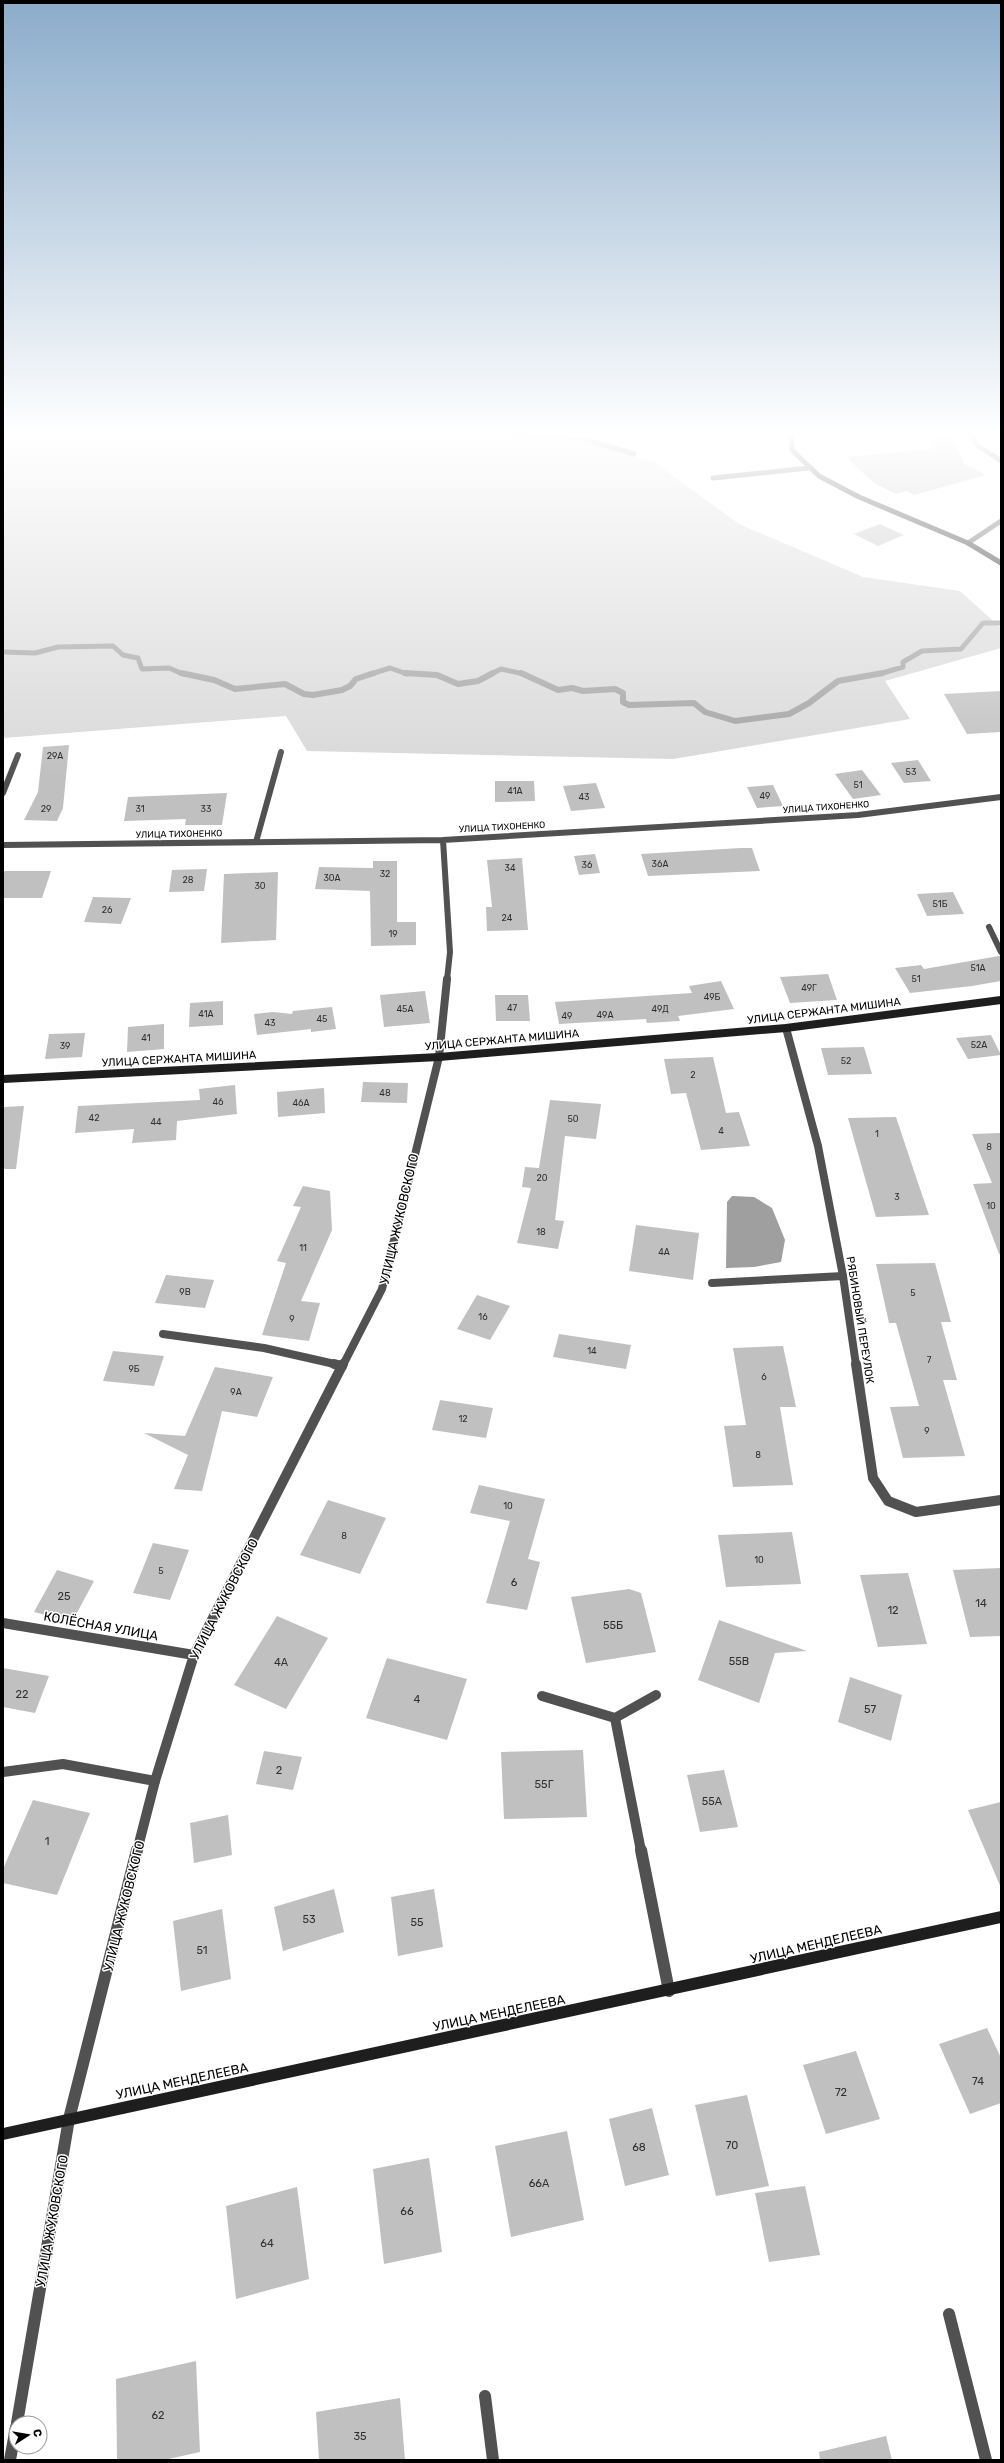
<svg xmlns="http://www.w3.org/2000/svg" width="1004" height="2463" viewBox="0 0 1004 2463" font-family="Rubik,sans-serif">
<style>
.green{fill:#d8d8d8}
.water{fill:#9f9f9f}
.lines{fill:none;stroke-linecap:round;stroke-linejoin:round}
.stream-far1{stroke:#9f9f9f;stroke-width:5}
.stream{stroke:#9f9f9f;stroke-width:6}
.building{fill:#c0c0c0}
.lane-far4{stroke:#515151;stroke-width:5}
.lane-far3{stroke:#515151;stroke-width:6}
.lane-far2{stroke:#515151;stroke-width:8}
.lane-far1{stroke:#515151;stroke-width:10}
.lane{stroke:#515151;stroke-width:12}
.street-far4{stroke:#515151;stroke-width:5}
.street-far3{stroke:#515151;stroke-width:6}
.street-far2{stroke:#515151;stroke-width:8}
.street-far1{stroke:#515151;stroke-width:10}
.street{stroke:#515151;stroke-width:12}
.secondary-far2{stroke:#1e1e1e;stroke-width:5}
.secondary-far1{stroke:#1e1e1e;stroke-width:8}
.secondary{stroke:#1e1e1e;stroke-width:12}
.labels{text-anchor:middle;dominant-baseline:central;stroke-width:3;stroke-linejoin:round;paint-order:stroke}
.number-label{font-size:9px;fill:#303030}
.far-street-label{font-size:9px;fill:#000;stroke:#fff}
.street-label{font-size:11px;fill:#000;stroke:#fff}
.near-number-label{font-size:11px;fill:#303030}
.near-street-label{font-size:13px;fill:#000;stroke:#fff}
</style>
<rect width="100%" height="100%" fill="#fff"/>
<!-- green -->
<path class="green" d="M3,431H439L458,436L574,438L655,463L739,524L863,577L960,591L1001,628V648L885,681L910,719L673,759L307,751L286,716L3,738Z"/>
<!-- water -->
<path class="water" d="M732,1196L754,1197L772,1208L785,1240L781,1262L754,1267L726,1268L727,1202Z"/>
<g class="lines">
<!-- stream-far1 -->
<path class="stream-far1" d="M3,652L35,653L58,647L113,646L123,655L138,658L142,669L169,668L183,674
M371,674L390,668L407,674
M491,674L501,669L524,674
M879,674L903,667V662L922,651L961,649L983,623H1001"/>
<!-- stream -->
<path class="stream" d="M181,673L214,680L235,689L285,684L304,694L313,695L342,690L350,686L356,679L374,673
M405,673L437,675L458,684L478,681L493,673
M521,673L558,690L572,688L583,691L615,689L623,693V702L629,705L694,703L705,712L735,721L789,714L809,703L838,681L883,673"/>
</g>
<!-- building -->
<path class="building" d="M927,431H950L964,464L986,475L914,495L907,491L896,494L874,483L846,457L934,449Z
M880,524L904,535L878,546L854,534Z
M1001,691V732L967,734L944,694Z
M69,745L63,808L57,821L24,820L38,792L43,747Z
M918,760L931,781L904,783L891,763Z
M862,770L881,795L853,799L835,774Z
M495,781H534L535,801L495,802Z
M596,783L605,808L571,811L563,786Z
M773,785L783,806L757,808L747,787Z
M227,793L222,825H185L186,819L124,821L128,797Z
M741,848H752L760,871L648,876L641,854Z
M595,854L600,873L579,875L574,856Z
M522,858L528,930L487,931L486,907H492L487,860Z
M373,861H397V922H416V945L371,946L370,891L315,889L319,867L373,868Z
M207,869L204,891L169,892L172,870Z
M3,871H51L42,898H3Z
M278,872L276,940L221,943L224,874Z
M953,892L964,914L927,916L917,894Z
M93,897L131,898L121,924L84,922Z
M999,956H1001V981L972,986L910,993L895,968L921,965L924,969Z
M828,974L837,1000L790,1003L780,977Z
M721,981L734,1009L678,1016L680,1021L647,1023L646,1019L559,1024L555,1002L692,993L689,986Z
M425,991L430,1023L384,1027L380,995Z
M495,995H528L530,1021H496Z
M223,1001V1025L189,1027L190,1003Z
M332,1007L336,1029L311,1032V1029L257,1035L254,1014L273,1012L292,1014L293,1011Z
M164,1024V1049L127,1052L128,1027Z
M85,1033L82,1057L45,1059L49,1034Z
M991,1035L1001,1055L968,1059L956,1038Z
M864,1047L872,1074L828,1075L821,1048Z
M713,1057L726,1113L739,1112L750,1146L701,1150L686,1093L671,1094L664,1059Z
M363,1082L408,1083L407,1103L361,1102Z
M235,1085L237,1114L177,1121L176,1140L132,1143L134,1129L75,1133L78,1106L200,1100L199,1089Z
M324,1088L325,1113L278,1117L277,1092Z
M550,1100L601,1104L596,1139L565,1136L555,1220L564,1221L558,1249L517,1243L531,1188L522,1187L525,1167L539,1168Z
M24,1106L16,1169H3V1107Z
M896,1117L916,1177L929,1215L876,1217L848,1118Z
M1001,1133V1254H999L973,1184L992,1183L972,1134Z
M303,1186L330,1191L332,1230L301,1301L320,1303L309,1341L262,1335L286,1263L277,1261L301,1207L293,1206Z
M636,1225L699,1233L693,1280L629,1271Z
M935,1263L951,1322H941L957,1380H943L965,1456L903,1458L890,1407L919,1406L896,1323H889L876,1264Z
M166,1275L214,1280L205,1308L155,1303Z
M477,1295L510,1306L490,1340L457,1329Z
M559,1334L631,1345L626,1369L553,1357Z
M783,1346L796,1407H780L793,1485L733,1487L724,1426L746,1425L733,1348Z
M113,1351L164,1356L154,1386L103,1381Z
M215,1367L273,1377L257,1417L222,1411L202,1491L174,1489L188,1455L144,1433L185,1436Z
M440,1400L493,1408L486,1438L432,1430Z
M479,1485L545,1499L528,1559L540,1562L527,1610L486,1603L510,1521L470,1513Z
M328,1500L386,1518L360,1574L300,1555Z
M792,1532L801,1584L726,1587L718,1535Z
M153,1543L189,1550L170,1600L133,1593Z
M1001,1568V1636L970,1637L953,1570Z
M57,1570L94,1581L72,1622L34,1612Z
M908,1573L927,1644L878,1647L860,1575Z
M629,1589L641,1593L656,1652L586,1663L571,1597Z
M277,1616L328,1638L286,1709L234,1685Z
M719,1620L807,1651L775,1653L759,1703L698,1680Z
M387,1658L467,1679L447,1740L366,1718Z
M3,1668L49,1676L35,1713L3,1707Z
M850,1677L902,1695L891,1741L838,1722Z
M583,1750L587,1817L504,1819L501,1752Z
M264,1751L302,1757L293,1790L256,1784Z
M724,1770L738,1827L700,1832L687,1775Z
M33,1800L90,1813L57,1895L3,1883V1869Z
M1001,1802V1888L968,1810Z
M228,1815L232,1855L194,1863L190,1823Z
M334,1889L344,1932L283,1951L274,1907Z
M434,1889L443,1947L398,1956L391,1897Z
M222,1909L231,1979L181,1991L173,1921Z
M987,2028L1001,2058V2103L970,2114L939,2044Z
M856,2051L880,2119L826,2134L803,2065Z
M747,2095L769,2186L716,2196L695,2105Z
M652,2108L669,2175L625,2186L609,2119Z
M567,2131L584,2220L511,2237L495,2146Z
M429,2158L442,2252L384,2264L373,2169Z
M805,2186L820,2255L769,2262L755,2193Z
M297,2187L309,2279L236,2299L226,2206Z
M196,2361L200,2452L164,2460H117L116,2379Z
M400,2398L405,2460H319L316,2412Z
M886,2436L892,2460H820L819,2452Z"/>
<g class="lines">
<!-- lane-far4 -->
<path class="lane-far4" d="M713,478L809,468"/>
<!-- lane-far3 -->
<path class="lane-far3" d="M3,793L18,755
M256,842L281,752
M989,927L1001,952"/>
<!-- lane-far2 -->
<path class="lane-far2" d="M712,1283L843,1276
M163,1334L264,1348L339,1365"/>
<!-- lane-far1 -->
<path class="lane-far1" d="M334,1364L342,1366
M542,1696L615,1718
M3,1772L63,1764L155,1781
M641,1851L615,1718L656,1695"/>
<!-- lane -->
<path class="lane" d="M641,1850L669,1991
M949,2314L986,2460
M485,2396L493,2460"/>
<!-- street-far4 -->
<path class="street-far4" d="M430,431L581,438L634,454
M969,431L977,445L1001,461
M968,543L1001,521"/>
<!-- street-far3 -->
<path class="street-far3" d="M443,840L450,952L447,980
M3,845L443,840L858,815L1001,797"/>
<!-- street-far2 -->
<path class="street-far2" d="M786,1028L818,1146L843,1276L856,1365
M343,1365L382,1289L439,1057L447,979"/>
<!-- street-far1 -->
<path class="street-far1" d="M856,1364L873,1478L888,1501L916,1512L1001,1500
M3,1623L194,1655
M137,1851L155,1781L194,1655L343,1364"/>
<!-- street -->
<path class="street" d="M17,2423L69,2119L137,1850
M10,2460L16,2427"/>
<!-- secondary-far2 -->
<path class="secondary-far2" d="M791,431L792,450L819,476L859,497L968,543L1001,563"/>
<!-- secondary-far1 -->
<path class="secondary-far1" d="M3,1079L439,1057L786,1028L1001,1000"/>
<!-- secondary -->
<path class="secondary" d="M3,2134L1001,1917"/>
</g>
<!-- sky -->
<linearGradient id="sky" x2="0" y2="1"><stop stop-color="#8baccb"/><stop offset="0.56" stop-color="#fff"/><stop offset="1" stop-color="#fff" stop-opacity="0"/></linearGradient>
<rect width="1004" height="776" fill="url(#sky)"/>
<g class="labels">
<!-- number labels -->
<g class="number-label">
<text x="55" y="756">29А</text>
<text x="911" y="772">53</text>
<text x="858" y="785">51</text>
<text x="515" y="791">41А</text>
<text x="765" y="796">49</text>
<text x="584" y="797">43</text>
<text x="46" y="809">29</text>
<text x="140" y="809">31</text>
<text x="206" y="809">33</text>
<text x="660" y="864">36А</text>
<text x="587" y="865">36</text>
<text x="510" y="868">34</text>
<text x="385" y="874">32</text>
<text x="332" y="878">30А</text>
<text x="188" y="880">28</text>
<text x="260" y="886">30</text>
<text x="940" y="904">51Б</text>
<text x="107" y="910">26</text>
<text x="507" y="918">24</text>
<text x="393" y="934">19</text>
<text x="978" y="968">51А</text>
<text x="916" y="979">51</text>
<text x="809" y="988">49Г</text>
<text x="712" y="997">49Б</text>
<text x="512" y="1008">47</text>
<text x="405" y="1009">45А</text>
<text x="660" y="1009">49Д</text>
<text x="206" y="1014">41А</text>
<text x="605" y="1015">49А</text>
<text x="567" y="1016">49</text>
<text x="322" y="1019">45</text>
<text x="270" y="1023">43</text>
<text x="146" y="1038">41</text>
<text x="979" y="1045">52А</text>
<text x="65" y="1046">39</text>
<text x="846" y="1061">52</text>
<text x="693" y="1075">2</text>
<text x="385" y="1093">48</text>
<text x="218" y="1102">46</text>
<text x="301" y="1103">46А</text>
<text x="94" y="1118">42</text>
<text x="573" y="1119">50</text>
<text x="156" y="1122">44</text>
<text x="721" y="1131">4</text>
<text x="877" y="1134">1</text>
<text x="989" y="1147">8</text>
<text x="542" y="1178">20</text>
<text x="897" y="1197">3</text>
<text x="991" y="1206">10</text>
<text x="541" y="1232">18</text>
<text x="303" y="1248">11</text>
<text x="664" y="1252">4А</text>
<text x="185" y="1292">9В</text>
<text x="913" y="1293">5</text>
<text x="483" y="1317">16</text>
<text x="292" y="1319">9</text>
<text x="592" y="1351">14</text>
<text x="929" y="1360">7</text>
<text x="134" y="1369">9Б</text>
<text x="764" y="1377">6</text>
<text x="236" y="1392">9А</text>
<text x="463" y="1419">12</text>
<text x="927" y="1431">9</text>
<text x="758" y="1455">8</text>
<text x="508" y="1506">10</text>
<text x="344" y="1536">8</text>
<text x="759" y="1560">10</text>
<text x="161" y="1571">5</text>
</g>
<!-- far-street labels -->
<g class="far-street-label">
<text transform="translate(826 807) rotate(-4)">УЛИЦА ТИХОНЕНКО</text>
<text transform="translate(502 827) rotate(-3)">УЛИЦА ТИХОНЕНКО</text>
<text transform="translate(179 834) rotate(-1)">УЛИЦА ТИХОНЕНКО</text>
</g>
<!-- street labels -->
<g class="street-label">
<text transform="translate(824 1011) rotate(-7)">УЛИЦА СЕРЖАНТА МИШИНА</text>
<text transform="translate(502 1040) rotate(-5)">УЛИЦА СЕРЖАНТА МИШИНА</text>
<text transform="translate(179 1059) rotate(-3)">УЛИЦА СЕРЖАНТА МИШИНА</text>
<text transform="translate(860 1320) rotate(81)">РЯБИНОВЫЙ ПЕРЕУЛОК</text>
</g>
<!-- near-number labels -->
<g class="near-number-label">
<text x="514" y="1582">6</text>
<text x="64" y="1596">25</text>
<text x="981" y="1603">14</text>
<text x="893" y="1610">12</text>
<text x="613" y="1625">55Б</text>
<text x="739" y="1661">55В</text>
<text x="281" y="1662">4А</text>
<text x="22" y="1694">22</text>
<text x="417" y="1699">4</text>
<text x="870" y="1709">57</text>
<text x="279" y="1770">2</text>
<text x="544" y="1784">55Г</text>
<text x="712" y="1801">55А</text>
<text x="47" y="1841">1</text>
<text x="309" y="1919">53</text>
<text x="417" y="1922">55</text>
<text x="202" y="1950">51</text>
<text x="978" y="2081">74</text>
<text x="841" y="2092">72</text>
<text x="732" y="2145">70</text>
<text x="639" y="2147">68</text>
<text x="539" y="2183">66А</text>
<text x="407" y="2211">66</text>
<text x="267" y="2243">64</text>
<text x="158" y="2415">62</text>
<text x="360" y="2436">35</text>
</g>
<!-- near-street labels -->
<g class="near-street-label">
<text transform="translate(399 1219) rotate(-77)">УЛИЦА ЖУКОВСКОГО</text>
<text transform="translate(224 1599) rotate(-63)">УЛИЦА ЖУКОВСКОГО</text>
<text transform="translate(101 1626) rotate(10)">КОЛЁСНАЯ УЛИЦА</text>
<text transform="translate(124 1906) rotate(-76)">УЛИЦА ЖУКОВСКОГО</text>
<text transform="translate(816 1944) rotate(-13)">УЛИЦА МЕНДЕЛЕЕВА</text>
<text transform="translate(499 2013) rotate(-12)">УЛИЦА МЕНДЕЛЕЕВА</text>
<text transform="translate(182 2081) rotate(-12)">УЛИЦА МЕНДЕЛЕЕВА</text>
<text transform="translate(52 2221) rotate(-80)">УЛИЦА ЖУКОВСКОГО</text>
</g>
</g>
<!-- border -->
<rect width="1004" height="2463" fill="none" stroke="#000000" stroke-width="8"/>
<!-- north arrow -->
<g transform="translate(28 2435) rotate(78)"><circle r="19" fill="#ffffff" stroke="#999999"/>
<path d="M0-3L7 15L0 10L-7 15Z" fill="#000000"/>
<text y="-6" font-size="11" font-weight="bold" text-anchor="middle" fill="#000000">С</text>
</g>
</svg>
